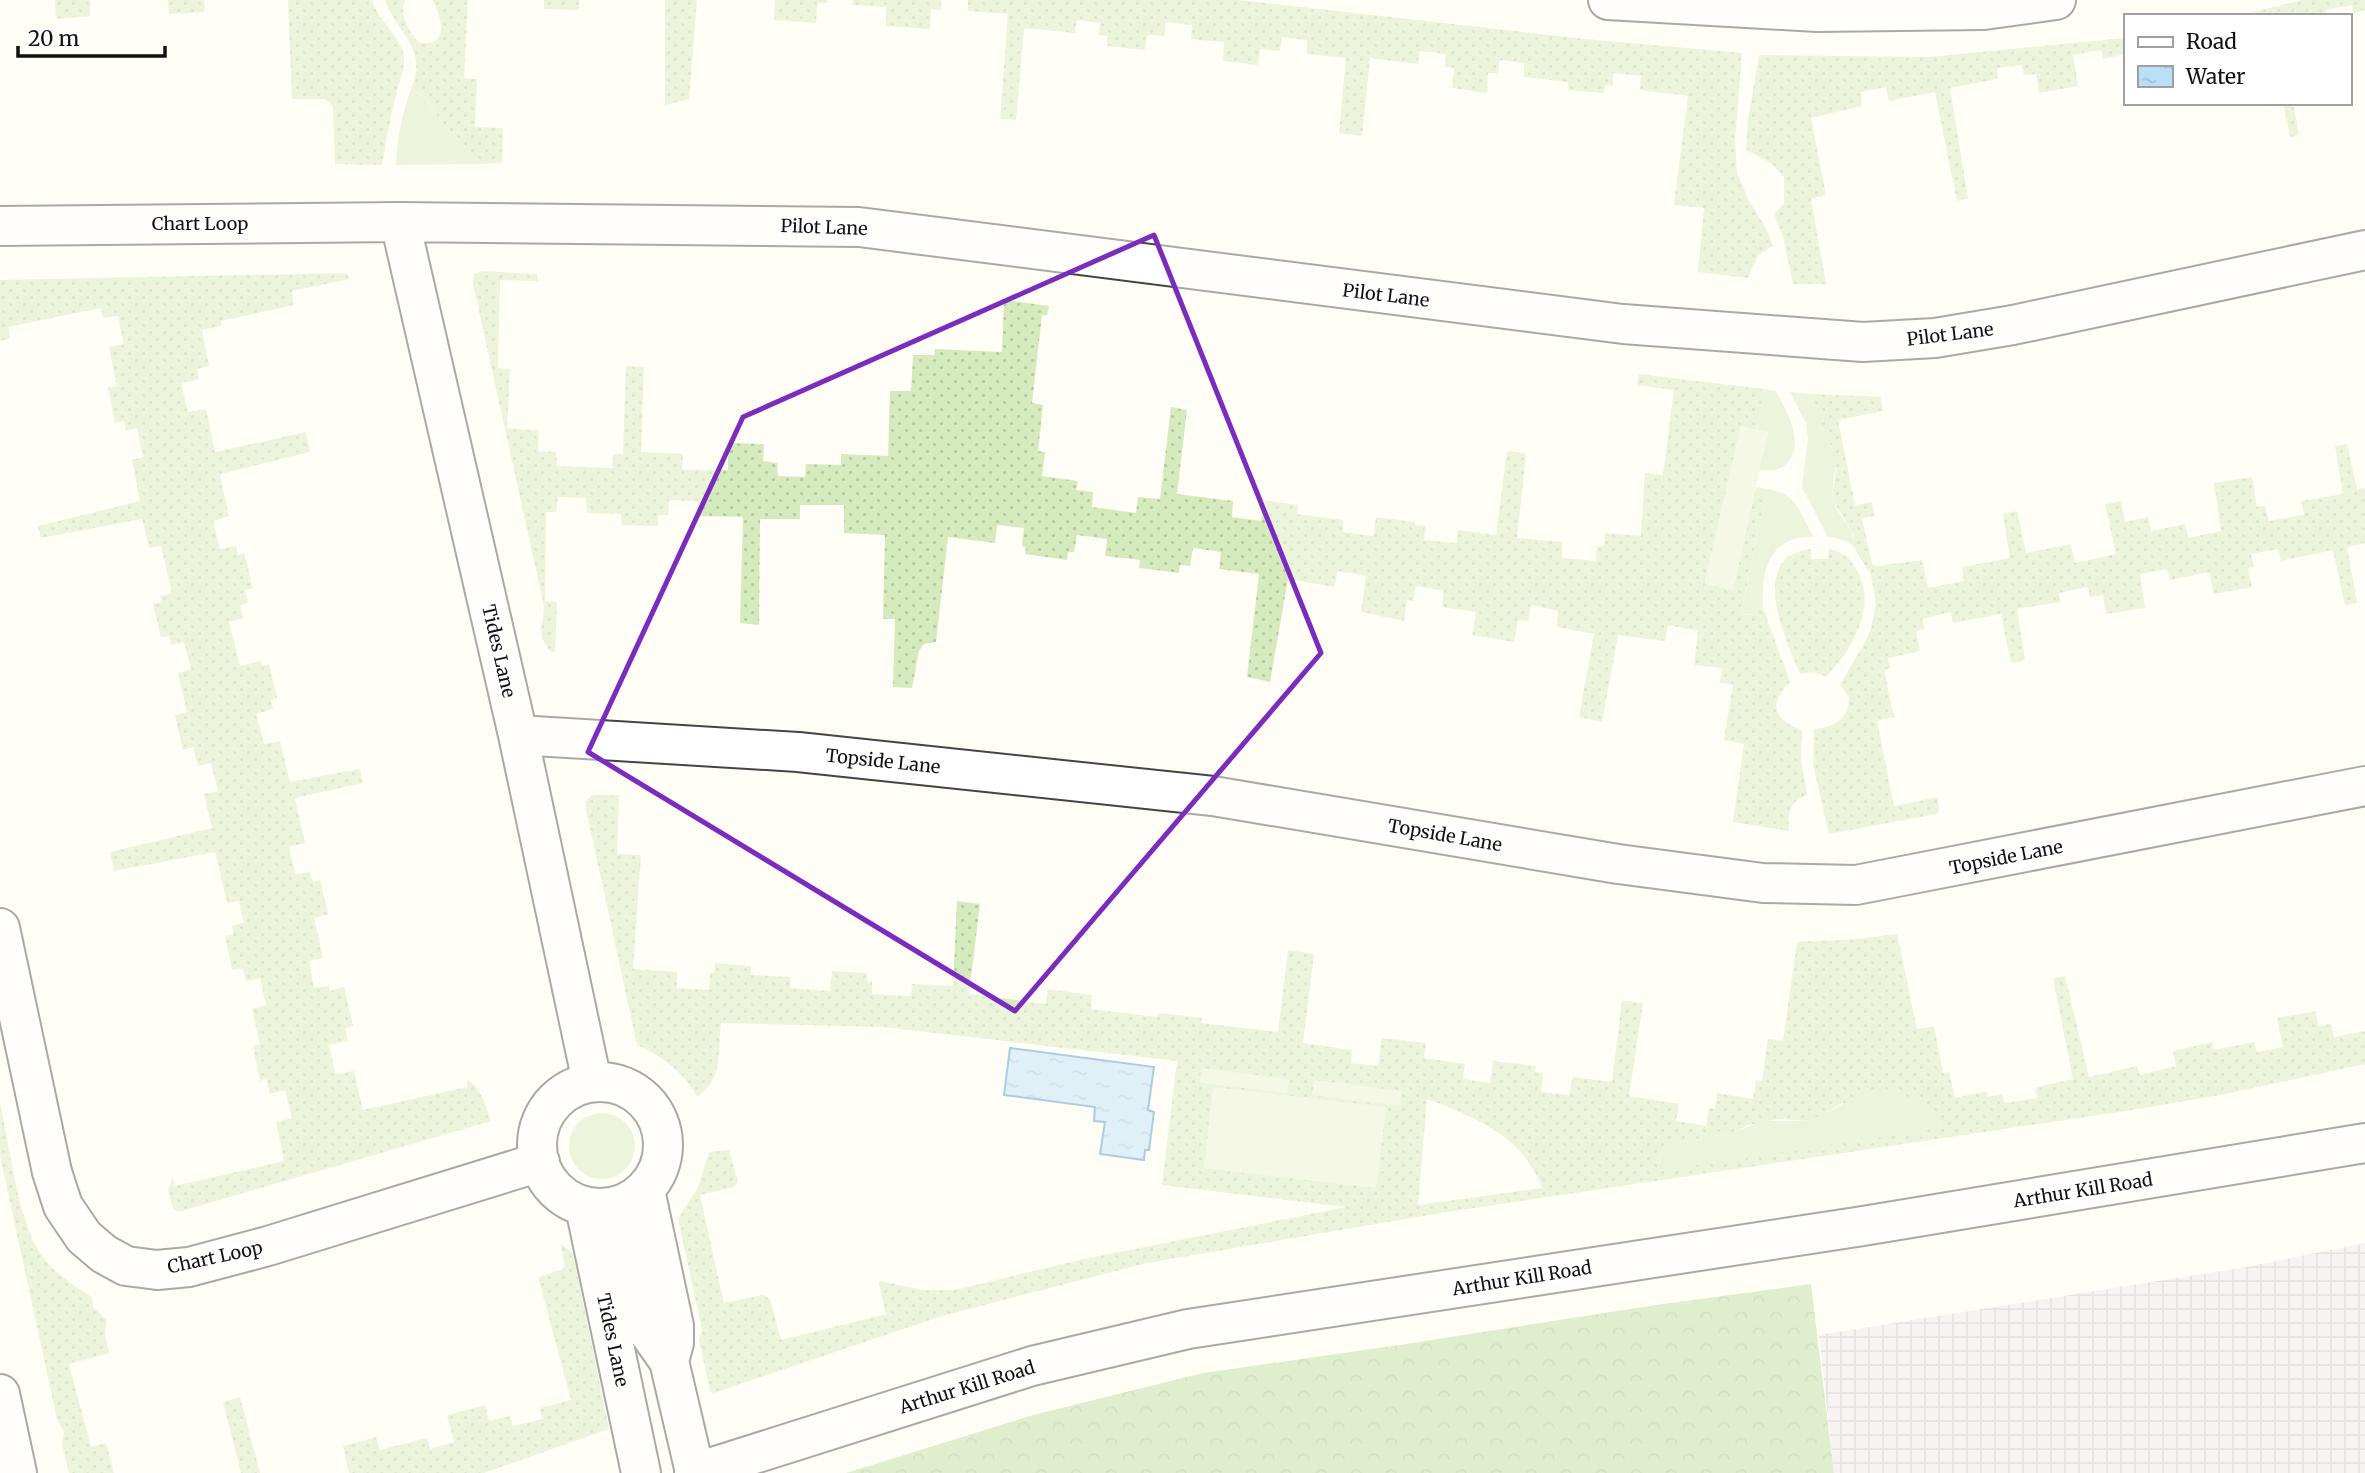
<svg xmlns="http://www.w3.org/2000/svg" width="2365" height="1473" viewBox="0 0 2365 1473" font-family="Merriweather,serif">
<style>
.industrial{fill:url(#industrial-grid)}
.grass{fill:url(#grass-dots);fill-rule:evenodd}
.forest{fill:url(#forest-crowns)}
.garden{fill:#d5ebbd}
.pitch{fill:#e6f2cf}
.water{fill:url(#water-ripples);stroke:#3f96cf;stroke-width:2}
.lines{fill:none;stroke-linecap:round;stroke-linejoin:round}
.minor-casing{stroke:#444;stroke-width:42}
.tertiary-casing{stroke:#444;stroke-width:42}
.minor{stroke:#fff;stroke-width:38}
.tertiary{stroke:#fff;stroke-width:38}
.marked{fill:none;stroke:#7b2cbf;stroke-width:5;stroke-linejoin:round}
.labels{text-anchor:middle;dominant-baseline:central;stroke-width:7;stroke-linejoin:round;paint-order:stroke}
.street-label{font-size:18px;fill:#111;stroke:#fff}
</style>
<defs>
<pattern id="industrial-grid" width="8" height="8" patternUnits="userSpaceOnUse" patternTransform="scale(1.75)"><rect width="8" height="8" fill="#eee6ef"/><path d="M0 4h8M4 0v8" fill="none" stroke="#cbc4cc"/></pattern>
<pattern id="grass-dots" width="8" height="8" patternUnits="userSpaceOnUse" patternTransform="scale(1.75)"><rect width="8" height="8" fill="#d5ebbd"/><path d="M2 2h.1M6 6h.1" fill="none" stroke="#b6c8a1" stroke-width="1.8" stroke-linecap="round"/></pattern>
<pattern id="forest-crowns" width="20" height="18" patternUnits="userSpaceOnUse" patternTransform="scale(1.75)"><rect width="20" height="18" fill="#b9dc9c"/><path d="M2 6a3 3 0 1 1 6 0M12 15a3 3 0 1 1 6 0" fill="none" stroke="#9ebc85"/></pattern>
<pattern id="water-ripples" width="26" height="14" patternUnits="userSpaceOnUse" patternTransform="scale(1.75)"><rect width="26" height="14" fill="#b9e0f7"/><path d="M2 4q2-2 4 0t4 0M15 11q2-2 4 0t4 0" fill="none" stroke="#9ebfd3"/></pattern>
</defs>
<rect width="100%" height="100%" fill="#fffdf5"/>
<!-- industrial -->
<path class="industrial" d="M2365,1243V1473H1834L1819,1335L2252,1266Z"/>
<!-- grass -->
<path class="grass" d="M55,0H90V16L56,19Z
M168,0H204L205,12L169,14Z
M288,0H372C378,20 397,33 403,52C407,68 399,80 396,95C390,118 386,141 382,165L335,164L333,106L324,99H292Z
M385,0H405C399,16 408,29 418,42C449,50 443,17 432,0H468L464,78L477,79L475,127L503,128L502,163L473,164C469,147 456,137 444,125C431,110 433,99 411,89C429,48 397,34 385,0Z
M544,0H579V10L544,9Z
M665,0H697L689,99L665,105Z
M775,0H827V3H817L816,23L774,20Z
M853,0H941V10L931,9L930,29L886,26V7L852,5Z
M968,0H1238L1585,39L1742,53L1735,141L1737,173L1749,201L1766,228L1773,246L1758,255L1748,278L1698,272L1704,208L1674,205L1688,96L1640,90L1641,76L1613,73V86L1605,85L1604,93L1568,90V82L1524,77V63L1500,60L1498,73H1488L1487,93L1452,88L1454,68L1445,67L1446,54L1420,51L1418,64L1370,58L1362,136L1339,133L1346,58L1307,54V40L1282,37L1280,51L1260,49L1258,65L1223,61L1224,42L1191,39L1192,25L1166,22L1164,36L1147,35L1145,50L1107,46V36L1099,35L1100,23L1077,20L1075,33L1024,28L1016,120L1000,119L1008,14L968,11Z
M2302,0H2365V10L2353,13L2352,5L2326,10V16H2237Z
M2125,38V54L2103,59L2101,50L2073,55L2078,86L2039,93L2036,74L2024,75L2021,65L1997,68L1998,79L1950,88L1968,198L1957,201L1935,92L1889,101L1886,87L1861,92L1862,106L1811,118L1826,195L1811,199L1826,284H1793L1783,237L1774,214L1784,204V177L1771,163L1746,150L1748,120L1759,55L1929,57Z
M2283,103H2293L2299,135L2290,137Z
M483,271L537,274L538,281L500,280L498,368L510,369L507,428L539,431L538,451L556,452L557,466L612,468L613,454H623L626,366L644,367L641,452L683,454L682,470H728V443L764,444L763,461L777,463L778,476L805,477L806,464L841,465V454L888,456L890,391H911L913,355H934L935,349L1002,352L1004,300L1049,306L1047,315H1042L1032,403L1043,405L1038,451L1045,452L1042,476L1078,481L1076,490L1093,492L1092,507L1136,513L1138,497L1160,499L1171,407L1187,410L1177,494L1233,501L1232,517L1261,521L1264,500L1298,505L1297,514L1343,520V532L1373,536L1376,517L1415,522V525L1425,526L1424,540L1457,543L1458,530L1496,535L1507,451L1526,454L1517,538L1562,542V558L1596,561L1597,546H1604L1605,533L1641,536L1645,473L1663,475L1674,390L1637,385L1639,374L1764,389L1757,430L1741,426L1705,583L1733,590L1756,487L1767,489L1741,614L1747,615L1763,608L1790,682C1768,703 1773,721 1802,730L1801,761L1807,795C1789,802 1787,814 1789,831L1733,822L1744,744L1724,740L1733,685L1720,683L1722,668L1694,665L1698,631L1668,625L1665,641L1618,635L1602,722L1579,717L1594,634L1557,627L1558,611L1531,605L1528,621L1518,620L1514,642L1472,635L1476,612L1442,607L1444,591L1416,586L1413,601L1407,600L1404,621L1361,612L1366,576L1338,571L1334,587L1288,579L1270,682L1247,677L1259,574L1219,569L1221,552L1193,548L1190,566L1180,565L1179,573L1139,568L1140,560L1105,556L1107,539L1077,535L1074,552H1068L1067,560L1025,554L1026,547L1022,546L1024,528L997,525L995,543L948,537L936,642L924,644L919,651L912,688L893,687L895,619H883L885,535L844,533V505H800V519H760L759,625L740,623L743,517L698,516V501L669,500L668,515H658V526L622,525L621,514L587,513L586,498L558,497L556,512H546L545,601L557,602L555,652H551C534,630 544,628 544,606L473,284L474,274Z
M347,273L349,279L292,291L294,305L221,321V326L202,330L209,366L197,369L199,379L181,383L188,412L206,409L215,452L306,432L310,452L220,474L229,516L213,521L220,549L236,546L238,555L244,553L253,588L245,590L248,603L240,605L243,618L229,622L240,666L261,661L262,666L269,664L277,698L271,700L273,709L256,714L264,744L280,741L290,782L360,769L363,783L295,798L305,843L289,847L295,874L310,872L313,882L320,880L328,914L314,918L323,958L309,961L314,988L329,986L330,991L344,987L353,1026L345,1028L348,1041L329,1045L335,1074L354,1071L363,1110L467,1087V1080C482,1086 485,1107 491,1121L178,1212L173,1208L168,1190L173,1178L175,1186L284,1161L276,1122L292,1118L285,1090L270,1094L266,1079L260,1081L253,1046L260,1044L252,1009L266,1005L260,978L246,981L243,968L232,970L225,936L234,934L232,926L244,922L239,901L227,903L215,852L114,871L110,852L212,828L204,794L218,791L211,763L198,766L193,747L183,750L175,715L187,712L178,673L191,669L184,642L171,645L169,636L161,637L153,604L161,602L160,596L172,593L161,546L149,548L142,519L41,538L38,526L140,501L132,460L143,457L137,428L126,431L124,421L115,423L108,388L117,386L109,347L124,344L118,316L103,318L101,308L8,327L10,338L0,341V280Z
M1812,394L1881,397L1883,411L1838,420L1855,505L1872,502L1874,516L1862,518L1872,564L1877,566L1922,560L1928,588L1964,581L1962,567L2010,558L2003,514L2017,511L2026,553L2071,544L2075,563L2116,554L2105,504L2121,501L2125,522L2148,517L2151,531L2185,524L2188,538L2221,531L2214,483L2252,477L2257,507L2265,506L2269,521L2304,515L2301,501L2343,494L2335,446L2347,444L2357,489L2365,488V543L2347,547L2357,603L2345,605L2333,550L2281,561L2278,549L2251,554L2254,567L2248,568L2252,587L2214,594L2209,572L2170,580L2167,569L2140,574L2145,608L2106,614L2103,595L2090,597L2088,587L2059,593L2060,602L2017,609L2025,660L2011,663L2001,614L1953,623L1951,612L1922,619L1925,629L1916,631L1920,651L1888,658L1890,668L1884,670L1894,717L1877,721L1894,806L1938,797L1939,812L1936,814L1829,834L1813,765L1814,729C1834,728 1850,718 1849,697L1840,685L1864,644L1871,629L1876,603L1871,575L1853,546L1854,535L1834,502L1833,489L1836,470L1832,447L1826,440L1820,424Z
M1811,549V559H1828L1829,549C1843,552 1851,559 1858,572C1877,609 1851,650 1826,677L1814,672L1800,674C1786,640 1746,556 1811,549Z
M592,795H619L617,854L641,855L633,969L677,972V988L709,990L710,973H714L715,963L751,966V975L790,977V988L830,991L832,971L867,973V981L872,982V994L911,996L912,984L953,986L957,901L980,904L969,994L1046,1004L1048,989L1092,995L1091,1009L1157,1017L1159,1013L1202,1018V1023L1278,1032L1288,950L1314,954L1303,1043L1352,1050L1351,1063L1378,1066L1382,1038L1426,1043L1424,1058L1465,1064L1463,1079L1490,1083L1493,1061L1536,1066L1535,1072L1543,1073L1541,1092L1569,1095L1573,1077L1612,1082L1622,1000L1643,1003L1629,1096L1679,1104L1676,1121L1706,1126L1709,1108L1715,1109L1717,1093L1753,1099L1756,1080L1762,1081L1768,1039L1783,1041L1797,942L1859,939L1897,934L1917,1029L1934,1026L1943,1073L1949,1072L1955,1098L1987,1091L1988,1097L2002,1094L2005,1103L2037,1098L2036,1087L2073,1079L2053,978L2065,976L2089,1077L2137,1066L2140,1075L2176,1066L2173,1051L2212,1042L2214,1050L2254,1042L2257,1052L2283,1047L2277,1018L2316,1011L2318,1026L2331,1024L2334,1037L2365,1031V1064L2220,1095L2139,1109L1453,1211L1147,1263L942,1316L714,1393L710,1391L699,1340L702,1330L678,1219L698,1187L709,1152L729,1150L738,1182L734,1187L700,1195L724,1303L763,1295L770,1299L781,1340L886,1314L879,1283L881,1281L922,1290H955L1084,1259L1346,1207L1162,1185L1177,1061L883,1027L721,1023C717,1053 725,1076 697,1097C683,1071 663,1057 637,1045L586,809V801ZM1427,1099C1475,1117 1523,1136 1542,1188L1418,1205ZM1842,1103L1940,1127L1658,1170L1660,1158L1665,1150L1677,1143L1735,1132L1748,1125L1779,1119L1807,1121L1823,1115Z
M0,1104C10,1147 16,1207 36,1246C46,1267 72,1285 92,1297L93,1307L107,1320L105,1333L109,1353L69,1364L91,1447L106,1443L114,1473H69L62,1445L64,1432L57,1419L0,1156Z
M560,1243L573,1253L609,1429L484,1473H349L343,1446L376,1437L380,1450L427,1438L430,1449L454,1442L447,1415L485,1405L489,1421L510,1416L513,1426L542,1419L540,1408L571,1400L538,1277L561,1270L565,1266Z
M240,1397L260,1473H241L223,1402Z"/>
<!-- forest -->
<path class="forest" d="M1811,1284L1834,1473H846L1033,1415L1203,1373L1406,1344L1656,1305Z"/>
<!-- garden -->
<path class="garden" d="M411,89C432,99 431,110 444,125C456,137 469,147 473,164L396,165C397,138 402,114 411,89Z
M1764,389L1776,391C1786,411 1807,443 1786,464C1778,471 1770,471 1759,470L1768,433L1757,430Z
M1790,392L1812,394L1826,439L1837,456C1836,470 1830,487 1834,501C1837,517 1858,530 1853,546L1846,541L1827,536L1802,487L1808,439L1806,423Z
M1767,489C1798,493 1798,512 1813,535L1812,537C1768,536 1761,573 1763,608L1755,613L1741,615Z
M1881,1088C1911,1095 1922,1102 1940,1128L1658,1171L1660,1158L1665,1150L1677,1143L1735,1132L1762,1121H1807L1823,1115L1862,1093Z
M569 1146a33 33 0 1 1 66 0a33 33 0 1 1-66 0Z"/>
<!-- pitch -->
<path class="pitch" d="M1741,426L1768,432L1733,590L1705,584Z
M1201,1068L1289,1079L1287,1093L1200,1083Z
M1314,1080L1402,1091L1400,1106L1312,1095Z
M1213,1087L1386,1107L1376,1188L1204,1168Z"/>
<!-- water -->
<path class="water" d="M1010,1048L1154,1067L1148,1110L1154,1112L1149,1150H1145L1144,1160L1100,1154L1105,1122L1094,1121L1095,1107L1004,1095Z"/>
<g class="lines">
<defs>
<path id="minor" d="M1608,0L1817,12L1984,10L2056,0
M400,222L518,735L592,1082
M0,226L400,222L859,227L1623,324L1863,342L1935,338L2013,325L2365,250
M518,735L798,752L1213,796L1618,864L1763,883L1856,885L2365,786
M0,928L52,1172L63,1206L84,1237L104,1254L126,1266L157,1270L189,1267L268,1246L540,1162
M537 1145a63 63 0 1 1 126 0a63 63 0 1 1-126 0Z
M645,1190L674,1326V1343L669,1361
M620,1206L647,1330L669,1361L695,1472
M585,1207L641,1473
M0,1394L17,1473"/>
<path id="tertiary" d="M694,1473L1032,1366L1188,1329L1863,1226L2365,1143"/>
</defs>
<!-- minor casing -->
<use href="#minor" class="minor-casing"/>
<!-- tertiary casing -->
<use href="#tertiary" class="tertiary-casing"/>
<!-- minor -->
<use href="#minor" class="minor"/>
<!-- tertiary -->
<use href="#tertiary" class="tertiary"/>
</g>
<!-- marked area -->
<path d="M0 0H2365V1473H0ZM1154,235L1321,653L1015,1011L588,752L743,417Z" fill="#fffdf5" fill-opacity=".55" fill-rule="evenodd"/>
<path class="marked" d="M1154,235L1321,653L1015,1011L588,752L743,417Z"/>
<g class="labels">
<!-- street labels -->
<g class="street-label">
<text x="200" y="223">Chart Loop</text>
<text transform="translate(824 227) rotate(2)">Pilot Lane</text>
<text transform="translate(1386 295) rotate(7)">Pilot Lane</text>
<text transform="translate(1950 334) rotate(-7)">Pilot Lane</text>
<text transform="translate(499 651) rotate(77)">Tides Lane</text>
<text transform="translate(883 761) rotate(6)">Topside Lane</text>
<text transform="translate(1445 835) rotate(10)">Topside Lane</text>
<text transform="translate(2006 857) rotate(-11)">Topside Lane</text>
<text transform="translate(2083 1190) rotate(-9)">Arthur Kill Road</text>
<text transform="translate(215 1257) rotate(-12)">Chart Loop</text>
<text transform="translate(1522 1278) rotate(-9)">Arthur Kill Road</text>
<text transform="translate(613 1340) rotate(78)">Tides Lane</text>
<text transform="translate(967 1387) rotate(-17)">Arthur Kill Road</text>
</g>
</g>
<!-- legend -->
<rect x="2124" y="14" width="228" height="91" fill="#ffffff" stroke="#a0a0a0" stroke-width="2"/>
<rect x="2138" y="37" width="35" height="10" fill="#ffffff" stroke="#a0a0a0" stroke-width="2"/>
<text x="2186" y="49" font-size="21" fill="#111111">Road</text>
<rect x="2138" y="66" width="35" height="21" fill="url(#water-ripples)" stroke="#a0a0a0" stroke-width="2"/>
<text x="2186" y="84" font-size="21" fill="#111111">Water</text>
<!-- scale -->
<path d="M18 46v10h147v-10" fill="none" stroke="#111111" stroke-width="3.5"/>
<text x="28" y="46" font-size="21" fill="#111111" stroke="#ffffff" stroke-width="5" paint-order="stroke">20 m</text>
</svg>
